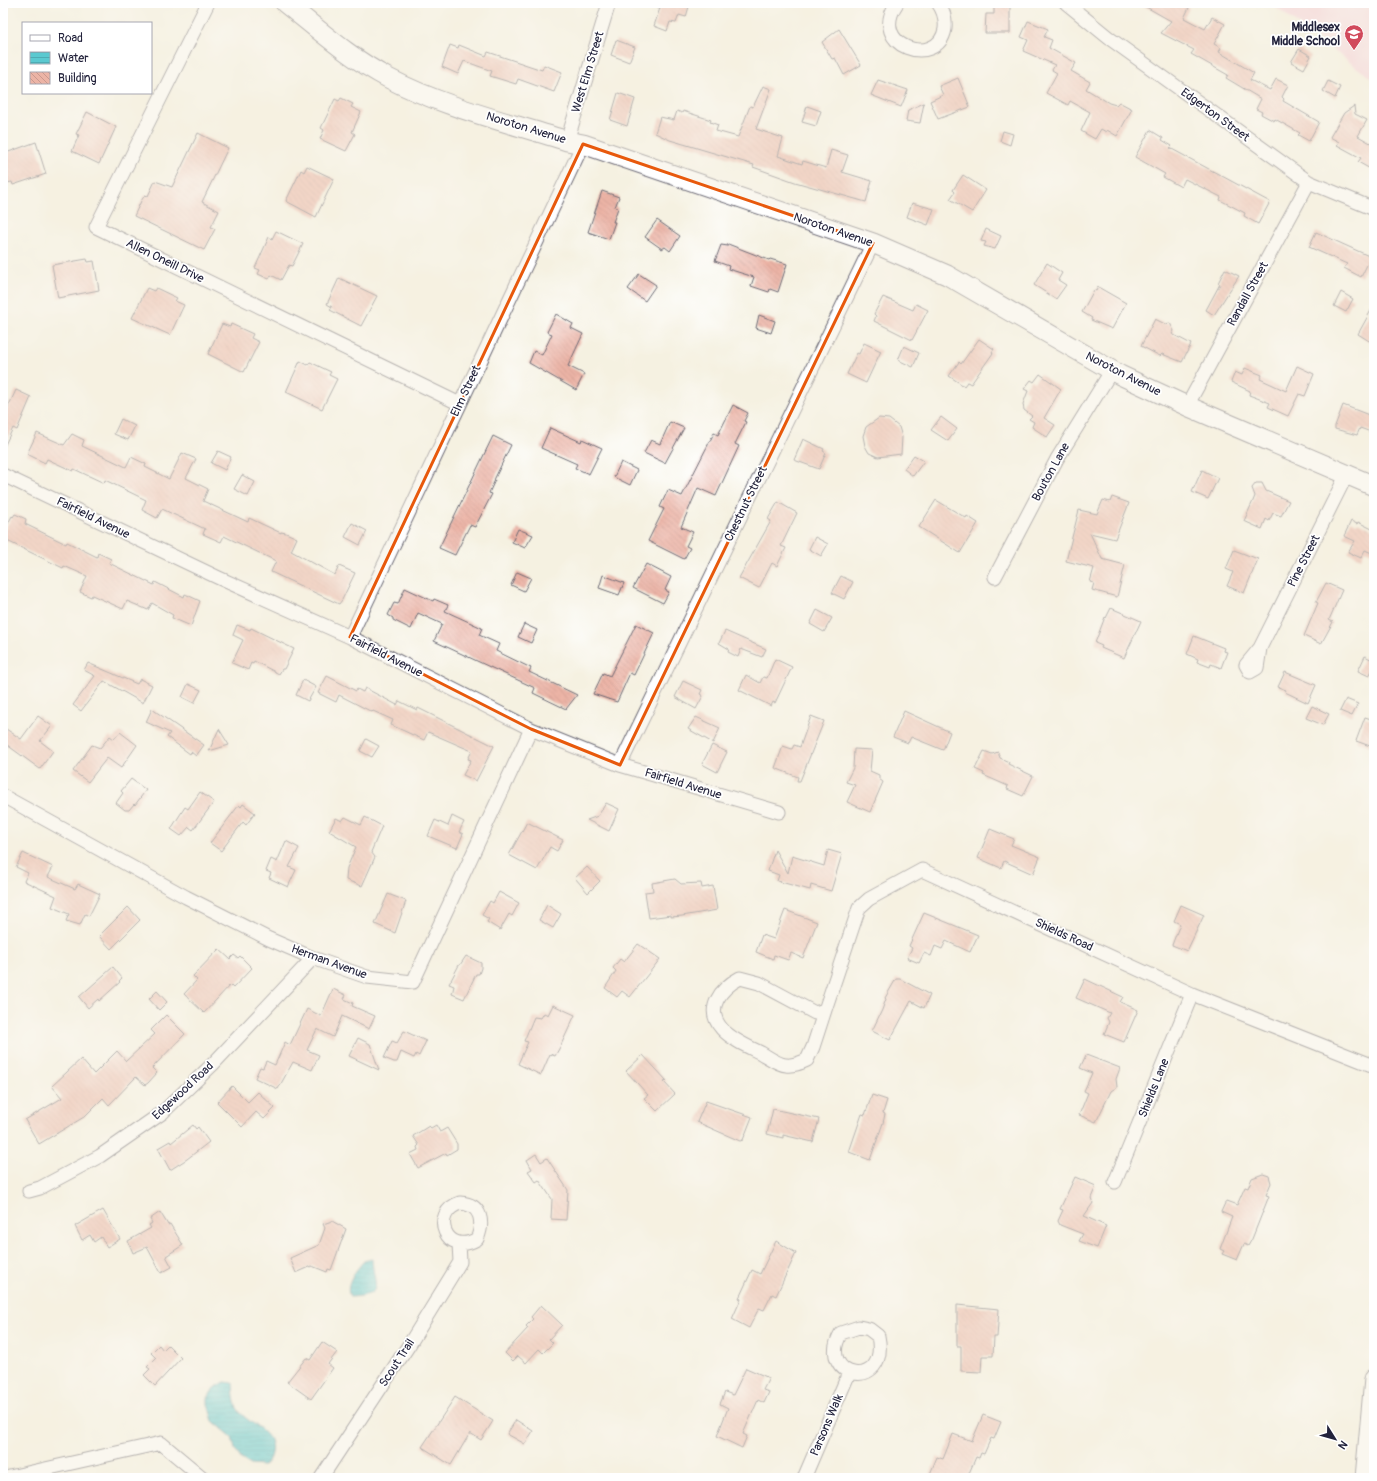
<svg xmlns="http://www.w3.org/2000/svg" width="1377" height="1481" viewBox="0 0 1377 1481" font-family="Pangolin,sans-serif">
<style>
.built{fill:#f5cfda}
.water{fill:url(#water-rules);stroke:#3e7686}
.building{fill:url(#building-back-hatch)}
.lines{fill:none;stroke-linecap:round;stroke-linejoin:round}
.minor-casing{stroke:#6c6a75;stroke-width:15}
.secondary-casing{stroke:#6c6a75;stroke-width:21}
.minor{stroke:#fff;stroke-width:13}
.secondary{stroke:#fff;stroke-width:19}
.marked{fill:none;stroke:#e8590c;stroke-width:3;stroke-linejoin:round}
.labels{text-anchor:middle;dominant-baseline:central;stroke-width:3.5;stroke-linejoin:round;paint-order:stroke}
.poi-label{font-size:12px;font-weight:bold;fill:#22223b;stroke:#fff;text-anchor:end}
.street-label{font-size:12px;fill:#22223b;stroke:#fff}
</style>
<defs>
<pattern id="water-rules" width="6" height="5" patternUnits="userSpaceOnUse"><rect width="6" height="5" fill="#5bc9d0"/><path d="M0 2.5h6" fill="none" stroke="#4facb4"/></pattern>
<pattern id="building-back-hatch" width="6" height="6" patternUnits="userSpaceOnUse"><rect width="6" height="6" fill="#ecb4a6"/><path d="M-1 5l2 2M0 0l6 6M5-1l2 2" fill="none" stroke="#ca9a90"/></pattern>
</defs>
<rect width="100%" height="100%" fill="#fff"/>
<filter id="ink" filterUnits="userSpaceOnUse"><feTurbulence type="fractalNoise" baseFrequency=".025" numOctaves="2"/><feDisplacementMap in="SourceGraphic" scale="8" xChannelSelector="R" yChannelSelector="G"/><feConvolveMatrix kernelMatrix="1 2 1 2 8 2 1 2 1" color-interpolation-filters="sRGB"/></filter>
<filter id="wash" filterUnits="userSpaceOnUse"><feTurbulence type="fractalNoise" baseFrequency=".012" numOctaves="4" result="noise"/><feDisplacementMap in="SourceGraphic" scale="16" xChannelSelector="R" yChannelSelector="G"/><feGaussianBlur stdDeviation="0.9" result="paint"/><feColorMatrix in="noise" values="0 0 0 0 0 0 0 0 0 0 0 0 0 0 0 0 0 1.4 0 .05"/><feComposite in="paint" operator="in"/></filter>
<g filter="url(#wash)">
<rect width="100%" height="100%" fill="#f5f1e1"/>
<!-- built -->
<path class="built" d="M1270,3H1374V80L1295,22Z"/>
<!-- water -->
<path class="water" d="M372,1259C373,1284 387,1295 350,1297C344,1284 356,1270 364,1261Z
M225,1382L233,1383C234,1392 233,1403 239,1411C249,1425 276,1431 271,1453C270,1459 267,1463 263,1466L251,1465L241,1459L235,1449L232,1437L213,1421L208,1404V1398L214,1388Z"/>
<g id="blocks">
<!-- building -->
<path class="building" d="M652,3H690L686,17L679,15L676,23L670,22L667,31L654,26L660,8L651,5Z
M994,3H1010V33H985L986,14H994Z
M1139,3H1179L1189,8L1184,18L1205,29L1212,17L1225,24L1214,44L1221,48L1219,52L1254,73L1250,80L1270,90L1276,79L1288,85L1282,97L1284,99L1283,101L1319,122L1309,141L1298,135L1300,133L1275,119L1274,121L1261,114L1262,112L1256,109L1261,99L1226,78L1228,75L1191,54L1194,50L1161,33L1171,21Z
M1028,21L1048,29L1044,37L1052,40L1049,48L1076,63L1071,71L1090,82L1086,89L1109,103L1116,105L1119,102L1132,109L1117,136L1107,130L1106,132L1101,129L1095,139L1081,131L1090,112L1070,101L1068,105L1046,93L1057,73L1052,70L1055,65L1023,51L1028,40L1021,37Z
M839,29L861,65L844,75L835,58L832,59L822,42Z
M616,40L635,47L629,62L611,55Z
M450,45L458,48L459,45L486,56L488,52L542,70L544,65L562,72L554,92L518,79L516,84L490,76L492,71L464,61L458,74L442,67Z
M1299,49L1311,56L1304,69L1291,62Z
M958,78L970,107L938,119L930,101L943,95L939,86Z
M878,80L908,90L901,107L871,95Z
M1328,81L1340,87L1335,98L1323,91Z
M763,86L771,89L756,129L783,138L778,156L802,164L803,161L826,168L831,150L848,155L842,172L872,181L866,202L795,182L753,167L754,165L670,140L655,133L660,117L674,120L677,111L682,113L683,111L711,120L710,122L718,125L716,131L738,137L750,106L753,107Z
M618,93L635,99L627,126L610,120Z
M341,98L353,104L351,107L361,112L352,132L355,134L346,151L320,139L324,130L321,128L335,99L339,101Z
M924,103L920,123L906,121L908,110Z
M807,106L821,111L816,126L802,122Z
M1354,106L1355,114L1367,120L1358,136L1374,145V171L1358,162L1361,158L1337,145L1339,142L1330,137L1344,113Z
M87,112L116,127L99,164L72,151L79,135L76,134Z
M1150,130L1163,138L1162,140L1172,146L1170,148L1270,202L1258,224L1244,216L1245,213L1220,200L1221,197L1185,179L1181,187L1163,177L1165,174L1135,157Z
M1003,131L1013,134L1010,145L1000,141Z
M198,133L228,148L202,202L219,211L211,227L215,229L204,250L134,216L141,201L145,195L148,196L155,181L172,187Z
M36,142L46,174L13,185L12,182L6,183L3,175V154Z
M307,166L334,179L316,217L286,201L301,170L304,172Z
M963,175L986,190L972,212L950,199L955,192L953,190Z
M602,191L619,197L615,207L618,208L613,222H615L609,239L588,232Z
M912,203L934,209L928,225L907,217Z
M657,220L680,236L670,251L665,247L662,249L645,237Z
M986,229L1001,236L995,249L984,246L986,242L981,241Z
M276,231L303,244L292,266L289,265L281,280L271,275L269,279L258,274L260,270L255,268L269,237L272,239Z
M1316,232L1371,257L1361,277L1344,268L1347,264L1309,247Z
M728,244L769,260L770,259L787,264L778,292L770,289L769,292L751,286L754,277L728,269L729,266L715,261L721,245L728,246Z
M87,259L88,262L94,261L99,290L58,298L52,265Z
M1047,263L1062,273L1058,280L1066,285L1056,299L1034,285Z
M1225,269L1239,276L1214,315L1206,310L1220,284L1218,283Z
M639,274L656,285L645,301L628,289Z
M339,278L377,296L361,326L330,310L332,307L327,304Z
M1098,287L1126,303L1112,329L1091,320L1092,318L1082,312L1094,290L1096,291Z
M147,288L154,291L156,288L177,298L175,301L184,305L170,335L132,318Z
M1341,292L1353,299L1346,312L1334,306Z
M883,297L913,310L916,304L928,310L912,340L874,321L876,316L874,314Z
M1374,305V344L1358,334Z
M556,314L573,324L571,328L583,334L568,366L584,374L576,390L529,363L534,351L542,355L552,334L547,332Z
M759,315L775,321L771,333L756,328Z
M1155,319L1165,324L1170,323L1174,331L1172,334L1191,344L1182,362L1162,354L1160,356L1141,346Z
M222,324L230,327L231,324L253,334L251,338L259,342L244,372L208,354Z
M979,339L994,349L992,352L993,353L971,384L967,382L964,386L949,376L959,362L961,364Z
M864,343L881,351L866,383L847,374L857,353L859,354Z
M904,346L919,353L913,367L898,360Z
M300,361L308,365L310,362L331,372L329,375L337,379L322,409L286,392Z
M1297,366L1314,374L1305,396L1299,394L1288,416L1268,407L1270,403L1249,395L1250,391L1231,382L1235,372L1242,375L1245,368L1262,375L1260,379L1286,391Z
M1040,374L1061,389L1044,418L1055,425L1047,437L1032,427L1034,422L1029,419L1032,416L1024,410L1023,404L1028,391L1024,389L1031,380L1034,382Z
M16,390L31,397L17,430L13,428L3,449V418Z
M733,405L748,413L744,421L746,422L735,444L739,446L716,496L698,488L681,527L693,532L686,546L690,548L684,559L648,541L664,509L660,507L668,490L682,496L714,433L718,435Z
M1343,405L1374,417V424L1371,432L1360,428L1357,435L1335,429V426Z
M941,417L957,429L948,441L931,430Z
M879,418L889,419L899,427L902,437L901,454L878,457L869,453L865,446L863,436L866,427Z
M121,419L135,426L128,440L114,434Z
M670,422L684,428L665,463L644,453L651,440L660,444Z
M550,428L581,442L582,439L602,448L589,474L575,468L577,464L541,448Z
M37,433L64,445L72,434L84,440L82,446L126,467L131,457L146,464L145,467L169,479L182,453L196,459L186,478L208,489L203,501L248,522L249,518L281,533V532L286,533L297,538L291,551L335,575L339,566L355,573L342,600L339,604L271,572L276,561L224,536L221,542L203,534L205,529L162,509L157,518L142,510L146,500L105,480L104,483L74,469L73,471L47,459L45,463L27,454Z
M493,436L511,445L494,480H495L489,493L492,494L475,527L470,525L455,555L439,548Z
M803,439L824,449L823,451L826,453L819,469L794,460Z
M218,451L231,457L225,470L211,463Z
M914,455L924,461L913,476L904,469Z
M621,462L637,470L630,485L614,477Z
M1202,470L1218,478L1208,499L1192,492Z
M242,475L255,482L248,496L234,489Z
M1256,483H1262L1266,491L1289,501L1281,516L1273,513L1269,521L1266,519L1262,529L1244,521L1253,501L1255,496L1252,488Z
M1112,497L1129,503L1115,539L1090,533L1102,559L1125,565L1117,597L1092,590L1094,583L1090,582L1094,568L1066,561L1079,510L1097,514L1103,500L1110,502Z
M936,500L966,518L967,516L978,523L960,553L919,527Z
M778,502L797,513L781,546L786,548L777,566L772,563L759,588L739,578L771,521L768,519Z
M15,514L26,519L25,524L66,544L67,542L97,557L98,553L111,559L109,563L154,585L155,582L184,597L185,594L200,601L191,626L172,618L173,615L152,603L148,610L127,601L123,609L92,595L91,597L80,592L87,576L64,566L63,568L3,539V533L12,516L13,517Z
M1351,521L1357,524L1358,522L1374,530V554L1365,550L1361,558L1348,552L1355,541L1344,536Z
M352,523L367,531L360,545L345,537Z
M518,529L533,535L525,548L512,542Z
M815,537L828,544L821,556L809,549Z
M1234,550L1258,559L1244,593L1227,586L1233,572L1226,569Z
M646,564L671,577L665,590L669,592L663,603L633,588Z
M517,572L531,578L524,591L511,585Z
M603,575L624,583L619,595L599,588Z
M841,576L853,582L844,599L832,593Z
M1326,583L1342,590L1329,620L1333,622L1321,644L1304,636L1318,603L1316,602Z
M405,588L433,601L434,599L448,605L445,611L482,628L479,635L499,644L496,651L531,668L529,672L577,695L566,709L533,693L535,688L434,641L442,624L418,613L411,629L393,620V618L388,615L394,603L398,604Z
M1111,608L1141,621L1124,658L1101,648L1102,646L1095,643L1105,617L1106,618Z
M817,610L832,618L824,632L810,624Z
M524,624L537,630L531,643L518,637Z
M636,624L654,633L634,675L630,673L617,702L593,694L603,673L610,676Z
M237,625L250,630L251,628L294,649L284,669H282L279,674L254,661L253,664L251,663L248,670L232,663L243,640L233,635Z
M725,631L766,649L762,657L741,649L738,657L728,652L729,649L719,643Z
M1194,636L1224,648L1223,651L1227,652L1221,668L1211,664L1210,667L1197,662L1198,659L1187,654Z
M1365,656L1374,661V667L1369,676L1358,671Z
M775,659L792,667L775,703L773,702L771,706L739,690L746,675L760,683L763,677L767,678Z
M88,663L137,684L140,679L152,685L143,703L104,681L81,711L73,705L95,676L84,670Z
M1285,672L1316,685L1308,703L1285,692L1286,690L1278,687Z
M327,676L356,691L357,689L363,692L365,688L397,705L399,701L417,710L418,708L494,746L476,781L463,775L471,760L468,759L472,751L428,732L424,740L391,725L393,720L373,711L372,712L339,695L336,702L318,693Z
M303,680L316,687L308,701L296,695Z
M683,681L702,690L700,694L703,696L696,709L675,697Z
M188,684L201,690L194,703L182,697Z
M1346,699L1358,704L1352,716L1340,711Z
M1312,706L1329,714L1323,725L1306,718Z
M152,709L204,745L196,756L191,752L190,754L167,737L170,733L146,722Z
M904,711L950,732L943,750L911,737L908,743L893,737Z
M38,716L52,726L40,741L53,751L40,769L3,742V727L21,739Z
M811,716L824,721L800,781H797L798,777L775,768L783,746L792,749L794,745L800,747Z
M696,717L720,728L713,743L688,729Z
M1365,717L1374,720V737L1370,746L1356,741Z
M219,729L229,745L209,751Z
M120,732L137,745L121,768L107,758L88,782L73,771L92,745L100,748L110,736L114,739Z
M366,739L379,746L372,757L360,751Z
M712,745L727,752L717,772L702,764Z
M854,749L872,750L870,771L879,775V779L883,782L870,812L847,802L855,785L846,782L853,768Z
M984,751L992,754L998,752L1000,758L1009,762L1008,764L1033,776L1023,796L1007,789L1008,786L983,775L984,773L975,769Z
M131,779L146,790L135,805L134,804L129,810H125L116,803L123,793L121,791Z
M200,792L214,802L193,830L189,827L181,836L171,829L185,807L188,809Z
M606,803L619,809L609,831L587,820L598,816Z
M243,804L255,813L246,825L243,822L221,851L210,843L239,805L241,807Z
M452,816L464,822L459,832L463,834L457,848L428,836L435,820L448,826Z
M345,817L361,825L365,817L382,826L371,852L375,857L362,886L346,880L347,868L356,847L329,831L336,818L342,821Z
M527,822L563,840L557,851L550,847L537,870L509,855Z
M990,829L1014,839L1011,845L1040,857L1033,874L1004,861L1001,868L978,858Z
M286,841L299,848L289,867L296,870L288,887L269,878L271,873L266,871L271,859L277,862Z
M775,850L788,873L792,856L824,866L828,850L842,854L831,891L811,885L810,890L777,881L779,875L768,871Z
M23,853L53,867L48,877L75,889L78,884L100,894L89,916L85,914L80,925L66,921L69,914L52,907L56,896L24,881L28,873L16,867Z
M587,867L600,881L588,893L575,878Z
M675,879L681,884L701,883L702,888L713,886L717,910L682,916L671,917V915L649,918L645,892L653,891L652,883Z
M499,892L519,903L512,916L509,914L500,930L487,922L489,919L482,915L490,901L493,903Z
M388,894L406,901L395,933L375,924Z
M547,905L561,914L553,928L539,920Z
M1181,905L1204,915L1187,951L1172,945L1180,924L1174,921Z
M128,907L140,920L111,949L99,936Z
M785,910L817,922L803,958L791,953L788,960L774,955L773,959L756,952L762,935L774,939Z
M924,913L978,935L970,952L946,941L942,949L935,946L931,956L924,953L919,963L907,958L912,948L909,946Z
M638,944L660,959L630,997L622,991L617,997L605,988L616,971L613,968L620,959L624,962Z
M219,949L230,959L234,955L238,958L240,956L252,968L233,988L230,985L204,1013L184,994L197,980L193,976Z
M466,956L481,963V968L479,974H476L464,999L452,994L454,986L449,984L459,965H460Z
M113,967L122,978L119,981L120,982L99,1001L98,999L88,1008L79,997Z
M896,979H900L930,995L924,1008L911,1001L890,1040L872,1031L882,1010L886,999L885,998Z
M1085,979L1123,997L1120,1002L1138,1010L1124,1042L1104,1034L1109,1022L1107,1018L1110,1013L1076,998Z
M333,989L346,995L344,999L353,1003L352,1006L375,1016L369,1029L342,1016L333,1037L317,1029L307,1050L319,1055L312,1070L293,1062L278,1089L255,1078L260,1067L263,1068L266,1061L275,1065L285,1042L290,1045L307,1009L321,1016Z
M157,991L167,1002L159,1010L149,999Z
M553,1005L575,1015L560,1047L555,1056L550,1054L541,1075L518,1064L528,1042L524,1041L534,1017L541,1018L544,1013L548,1015Z
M166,1015L185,1034L152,1068L157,1073L148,1083L145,1085L136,1077L109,1105L103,1098L84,1117L39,1144L25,1120L62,1098L52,1086L81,1059L94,1074L117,1051L126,1061L155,1034L151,1030Z
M404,1031L426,1041L419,1056L416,1054L414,1058L401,1052L397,1062H394L384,1058L392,1041L397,1043Z
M358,1038L370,1044L379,1070L349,1056Z
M643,1055L667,1081L664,1082L675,1094L657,1111L644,1098L648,1095L626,1071Z
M1086,1055L1120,1068L1116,1079L1117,1087L1111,1091L1096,1122L1079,1115L1088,1093L1084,1091L1092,1073L1080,1068Z
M232,1086L248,1102L258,1092L275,1108L264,1119L256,1112L242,1127L217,1102Z
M872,1095L887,1100L883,1113L885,1114L883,1123L870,1160L849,1152L862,1114L865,1115Z
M706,1101L752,1117L743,1140L740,1141L697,1122Z
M773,1109L819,1119L813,1142L787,1136L783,1135V1138L767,1134Z
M193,1125L196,1129L198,1127L209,1142L187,1159L170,1170L158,1148L170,1141L171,1143Z
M436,1125L440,1132L447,1128L457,1144V1149L447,1155L446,1153L418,1168L410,1154L418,1150L417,1147L419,1145L413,1136L429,1126L431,1128Z
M536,1154L541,1162L547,1158L568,1190L566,1220L551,1219L552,1199L539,1180L536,1182L528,1171L532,1169L527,1160Z
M1263,1174L1269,1176L1271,1183L1266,1195L1269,1196L1252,1239L1248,1246L1244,1244L1237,1260L1222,1254L1224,1251L1220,1249L1232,1217L1221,1212L1226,1201L1237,1205L1245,1187L1248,1188L1252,1178Z
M1075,1177L1096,1186L1091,1198L1093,1203L1084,1216L1106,1226L1097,1248L1079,1241L1083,1234L1060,1225L1058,1221L1063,1210L1060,1209Z
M103,1210L120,1239L107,1247L101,1237L94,1242L90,1235L82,1240L75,1226Z
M160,1212L168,1225L170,1224L183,1245L166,1256L172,1267L161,1273L147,1247L133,1253L128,1241L151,1228L149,1225L152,1223L150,1219Z
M332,1221L346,1229L331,1270L328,1269L327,1272L312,1266L296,1273L290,1258L319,1245L325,1228L323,1224Z
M776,1241L796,1253L776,1296L772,1294L764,1310L759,1308L749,1328L732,1319L741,1299L739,1298L752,1270L760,1274Z
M541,1305L562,1325L549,1339L553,1343L543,1353L539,1349L526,1363L518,1356L513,1361L505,1353L528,1328L526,1326L533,1319L531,1317Z
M957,1305L999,1309L997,1337H994L993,1356H982L981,1372L961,1371V1346H957Z
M322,1342L337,1352L328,1364L333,1368L311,1399L287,1382L306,1358L310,1360Z
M159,1345L163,1350L168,1345L181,1358L155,1386L144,1375L150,1369L147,1367L156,1358L151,1353Z
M746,1368L769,1378L763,1390L769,1392L764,1403L758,1400L743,1434L747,1436L742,1448L717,1436L728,1408L720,1404L725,1392L733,1395Z
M455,1397L493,1421L481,1440L470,1433L451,1465L422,1447Z
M983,1415L1001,1422L994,1439L991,1438L984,1454L981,1453L979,1458L976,1457L967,1478H940L930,1474L937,1457L943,1459L953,1434L972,1441Z
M516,1420L533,1431L525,1444L507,1434Z"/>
</g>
</g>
<g filter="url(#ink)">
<use href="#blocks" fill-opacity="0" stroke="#6c6a75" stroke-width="1"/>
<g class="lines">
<defs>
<path id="minor" d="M208,3L96,227L460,404
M897,3C867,47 938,69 945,29C946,19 944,11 938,3
M1066,3L1109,38L1309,182L1374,209
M567,141L609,3
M1187,406L1309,182
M3,475L219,578L350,637L531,729L620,765L779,812
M995,577L1057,459L1112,370
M350,637L583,144
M1260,648L1257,668L1250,672L1246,665L1260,648L1347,474
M620,765L873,243
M3,796L186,897L269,939L313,958L367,977L413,982L531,729
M825,1010L813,1047L807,1060C800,1063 793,1066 786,1065C779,1065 768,1057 761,1053C749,1047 732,1040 722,1029C704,1009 721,988 740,978L759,983L815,1013L825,1010L859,908L869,899L922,870L1192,994L1374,1066
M1115,1182L1192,994
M29,1191L40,1188L100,1156L162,1113L213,1064L313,958
M460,1203C482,1204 484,1223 477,1239C446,1257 429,1213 460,1203Z
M859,1327L869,1329L878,1336C890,1394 815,1378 841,1333Z
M5,1478L161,1443L203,1478
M321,1478L409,1345L460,1262L459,1243
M804,1478L849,1373"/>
<path id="secondary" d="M285,3C318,29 350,58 388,78C443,107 507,122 567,141L583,144L873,243L947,275L1120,375L1187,406L1374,486
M1365,1478L1374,1379"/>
</defs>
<!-- minor casing -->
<use href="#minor" class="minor-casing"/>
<!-- secondary casing -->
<use href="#secondary" class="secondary-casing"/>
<!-- minor -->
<use href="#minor" class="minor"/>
<!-- secondary -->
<use href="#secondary" class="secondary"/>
</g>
</g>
<!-- marked area -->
<path d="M0 0H1377V1481H0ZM583,144L873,243L620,765L531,729L350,637Z" fill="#f5f1e1" fill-opacity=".55" fill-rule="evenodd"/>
<path class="marked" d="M583,144L873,243L620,765L531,729L350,637Z"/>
<!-- icons -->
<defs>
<symbol id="school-pin" viewBox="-11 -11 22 30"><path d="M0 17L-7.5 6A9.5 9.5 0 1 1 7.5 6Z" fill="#d1495b" stroke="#fff"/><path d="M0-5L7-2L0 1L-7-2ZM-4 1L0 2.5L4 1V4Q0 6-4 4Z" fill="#fff"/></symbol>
</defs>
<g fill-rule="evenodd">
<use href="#school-pin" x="1343" y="23" width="22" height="30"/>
</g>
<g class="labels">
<!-- poi labels -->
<g class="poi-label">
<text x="1340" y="27">Middlesex<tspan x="1340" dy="14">Middle School</tspan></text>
</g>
<!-- street labels -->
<g class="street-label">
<text transform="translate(588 72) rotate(-73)">West Elm Street</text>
<text transform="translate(1215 115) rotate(36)">Edgerton Street</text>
<text transform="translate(526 128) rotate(17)">Noroton Avenue</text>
<text transform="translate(833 230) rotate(19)">Noroton Avenue</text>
<text transform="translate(165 261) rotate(26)">Allen Oneill Drive</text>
<text transform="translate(1248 294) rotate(-61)">Randall Street</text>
<text transform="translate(1123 374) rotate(27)">Noroton Avenue</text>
<text transform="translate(466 391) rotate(-65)">Elm Street</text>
<text transform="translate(1051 472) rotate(-61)">Bouton Lane</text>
<text transform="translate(746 504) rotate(-64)">Chestnut Street</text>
<text transform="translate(93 518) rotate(26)">Fairfield Avenue</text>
<text transform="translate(1304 561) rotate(-63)">Pine Street</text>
<text transform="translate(386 656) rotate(27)">Fairfield Avenue</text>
<text transform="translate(683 784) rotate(17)">Fairfield Avenue</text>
<text transform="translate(1064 935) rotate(25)">Shields Road</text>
<text transform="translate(329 962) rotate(20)">Herman Avenue</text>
<text transform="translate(1154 1088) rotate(-68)">Shields Lane</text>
<text transform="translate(183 1091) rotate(-43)">Edgewood Road</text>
<text transform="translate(397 1363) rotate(-57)">Scout Trail</text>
<text transform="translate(827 1425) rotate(-67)">Parsons Walk</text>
</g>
</g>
<!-- margin -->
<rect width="1377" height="1481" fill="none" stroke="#fff" stroke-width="16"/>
<!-- legend -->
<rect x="22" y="22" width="130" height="72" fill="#ffffff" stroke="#a7a7b1"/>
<rect x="30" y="35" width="20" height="6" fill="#ffffff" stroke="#a7a7b1"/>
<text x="58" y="42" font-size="12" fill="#22223b">Road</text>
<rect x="30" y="52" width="20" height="12" fill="url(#water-rules)" stroke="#a7a7b1"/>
<text x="58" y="62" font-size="12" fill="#22223b">Water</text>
<rect x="30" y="72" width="20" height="12" fill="url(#building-back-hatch)" stroke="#a7a7b1"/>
<text x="58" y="82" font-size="12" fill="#22223b">Building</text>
<!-- north arrow -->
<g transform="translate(1335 1439) rotate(127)" stroke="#ffffff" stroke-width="3" paint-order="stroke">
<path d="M0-3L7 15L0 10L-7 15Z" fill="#22223b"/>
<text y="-6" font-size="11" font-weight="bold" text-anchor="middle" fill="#22223b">N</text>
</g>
</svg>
